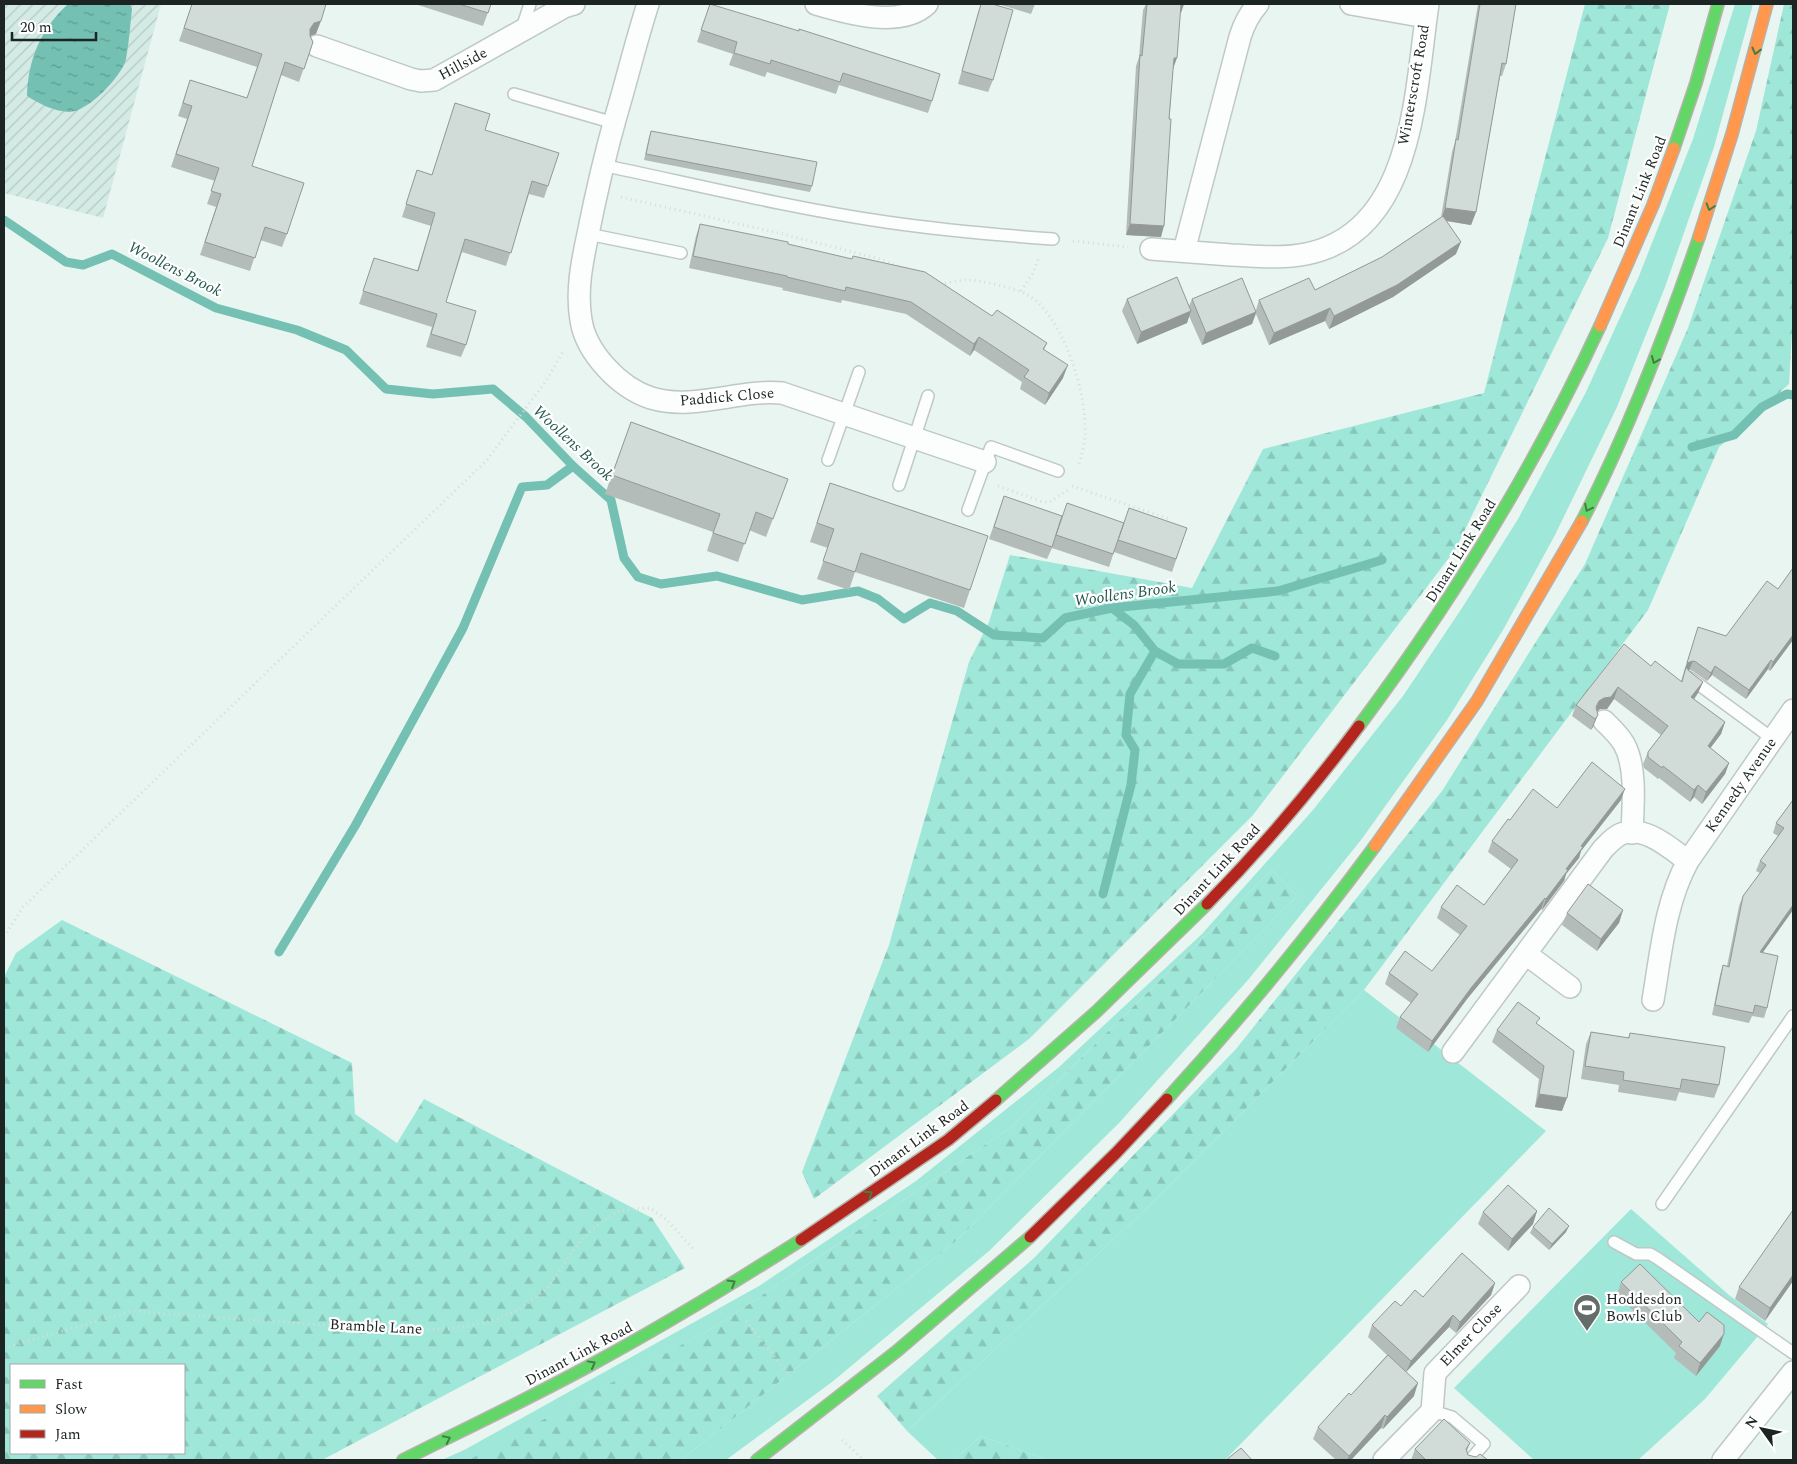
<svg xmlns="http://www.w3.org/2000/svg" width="1797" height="1464" viewBox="0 0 1797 1464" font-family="Spectral,serif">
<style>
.industrial{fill:url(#industrial-furrows)}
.grass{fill:#9fe7d9}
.forest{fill:url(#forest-firs);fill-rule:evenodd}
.water{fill:url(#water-ripples)}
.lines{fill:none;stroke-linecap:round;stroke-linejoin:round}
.stream{stroke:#74c0b2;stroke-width:9}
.lane-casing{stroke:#bfc8c6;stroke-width:14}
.street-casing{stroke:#bfc8c6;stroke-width:24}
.fast-casing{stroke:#b7b2ac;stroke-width:14}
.slow-casing{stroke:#b7b2ac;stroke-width:14}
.jam-casing{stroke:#b7b2ac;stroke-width:14}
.path{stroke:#d7dcda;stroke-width:3;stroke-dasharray:1 4;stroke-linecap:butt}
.lane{stroke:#fcfefd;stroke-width:11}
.street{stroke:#fcfefd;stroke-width:21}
.fast{stroke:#63d668;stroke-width:11}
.slow{stroke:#ff974d;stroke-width:11}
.jam{stroke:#b3261e;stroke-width:11}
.wall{fill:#b4bcba}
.shaded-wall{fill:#929997}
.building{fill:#d1dbd8;stroke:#929997}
.oneway{stroke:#407e46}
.labels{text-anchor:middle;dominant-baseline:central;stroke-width:4.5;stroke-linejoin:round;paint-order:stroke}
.street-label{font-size:15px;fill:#1c2523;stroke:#fff}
.poi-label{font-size:15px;fill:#1c2523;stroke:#fff;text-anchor:start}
.water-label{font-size:16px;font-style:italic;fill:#235a50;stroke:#fff}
</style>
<defs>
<pattern id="industrial-furrows" width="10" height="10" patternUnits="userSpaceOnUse" patternTransform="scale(1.25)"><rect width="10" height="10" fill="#d3eae5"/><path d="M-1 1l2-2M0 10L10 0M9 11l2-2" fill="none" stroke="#b5c9c4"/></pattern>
<pattern id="forest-firs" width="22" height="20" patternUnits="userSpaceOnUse" patternTransform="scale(1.25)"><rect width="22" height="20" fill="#9fe7d9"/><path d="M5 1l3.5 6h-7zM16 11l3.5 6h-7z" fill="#88c6ba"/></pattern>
<pattern id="water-ripples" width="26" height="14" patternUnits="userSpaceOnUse" patternTransform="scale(1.25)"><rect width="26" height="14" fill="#74c0b2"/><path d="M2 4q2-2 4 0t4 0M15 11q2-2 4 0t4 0" fill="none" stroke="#5e9c90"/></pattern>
</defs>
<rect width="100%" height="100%" fill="#e8f5f1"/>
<!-- industrial -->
<path class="industrial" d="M4,4H161L103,218L4,193Z"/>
<!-- grass -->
<path class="grass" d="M1735,4H1753L1714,147L1665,287L1617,407L1555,535L1503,630L1447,720L1361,840L1248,980L1119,1123L989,1251L832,1382L726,1460H681L956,1241L1297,896L1272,870L1010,1128L718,1325L474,1458L469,1460H442L466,1449L759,1286L916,1181L1058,1068L1202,934L1313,810L1403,696L1462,608L1518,519L1586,392L1639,276L1693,139Z
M1364,990L1546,1131L1225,1460H1048L981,1436L954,1460H938L907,1431L1144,1211Z
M1631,1209L1729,1295L1768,1324L1705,1399L1638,1460H1534L1454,1388Z"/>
<!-- forest -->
<path class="forest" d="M1585,4H1670L1608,238L1455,550L1253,815L1029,1039L814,1199L802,1172L889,945L969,662L989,622L1010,555L1192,588L1263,449L1484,393Z
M1784,4H1793V315L1789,384L1719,447L1648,610L1364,990L1144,1211L907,1431L877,1396L1034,1258L1236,1049L1442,791L1585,564L1688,328L1756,131Z
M1272,870L1297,896L956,1241L681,1460H469L718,1325L1010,1128Z
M62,920L352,1063L355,1114L397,1143L424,1099L652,1218L685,1268L322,1460H4V977L16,953ZM184,1365V1453H11V1365Z
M981,1436L1048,1460H954Z"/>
<!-- water -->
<path class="water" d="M68,4H130L132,9C130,26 129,43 126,59C122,76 88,112 69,112C53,111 40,104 27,96C28,59 41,29 68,4Z"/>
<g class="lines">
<!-- stream -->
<path class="stream" d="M4,220L66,262L83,265L112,254L216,308L297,330L346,350L386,389L433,394L493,389L526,417L573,466L611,500L624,558L638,577L661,584L717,576L802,600L858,591L878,599L904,619L930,603L957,611L994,635L1043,638L1065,618L1112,608L1278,591L1382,560
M1692,447L1734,435L1762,407L1787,394L1793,395
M1112,608L1134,625L1155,651L1178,664H1224L1252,648L1275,656
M1103,894L1131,785L1135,750L1126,735L1130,694L1155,651
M279,952L355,826L463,628L522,487L547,485L573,466"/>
<defs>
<path id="lane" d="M521,31L530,4
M514,94L614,123
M602,165C697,185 791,208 886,222C942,230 997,235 1053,239
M588,234L681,253
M828,460L859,372
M899,485L928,396
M968,510L991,447L1058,471
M1690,678L1773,739
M1662,1204L1793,1016
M1614,1242L1636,1254H1650L1657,1258L1793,1353
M1432,1411L1452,1417L1484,1444L1470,1460"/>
<path id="street" d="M648,4C636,41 627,79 616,116C605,155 596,194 588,234C582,262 576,291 581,320C586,353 620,388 651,398C694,411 739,389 782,393L985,462
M816,4C846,13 901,29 927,4
M1351,4L1426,17
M317,46L411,79L421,81L434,80L564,7L574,4
M1151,249C1178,251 1204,253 1231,255C1256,256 1281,259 1306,254C1415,232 1415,90 1428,4
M1184,251L1240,37C1244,24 1249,14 1258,4
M1604,721C1611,728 1619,735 1624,744C1637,767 1633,807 1632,833
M1526,954L1570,987
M1653,1000C1661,953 1665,903 1688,861L1793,710
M1453,1052L1603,849C1608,844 1614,837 1621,834C1644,824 1671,849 1688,861
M1384,1460L1432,1411L1435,1373L1519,1286
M1723,1460L1793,1372"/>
<path id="fast" d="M1674,148L1696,83L1718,4
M1582,521C1629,430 1666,333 1699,237
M1359,726C1452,601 1535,467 1600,326
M1167,1099C1241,1018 1310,934 1375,846
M996,1100L1096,1012L1207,904
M403,1460C465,1429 528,1399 589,1366C661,1327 732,1284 801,1240
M757,1460L897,1351L1030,1237"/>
<path id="slow" d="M1699,237L1732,134L1767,4
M1600,326L1653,205L1674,148
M1375,846L1477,701L1582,521"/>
<path id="jam" d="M1207,904C1262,848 1312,789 1359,726
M1030,1237L1116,1153L1167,1099
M801,1240L948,1140L996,1100"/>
</defs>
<!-- lane casing -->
<use href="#lane" class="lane-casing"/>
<!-- street casing -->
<use href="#street" class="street-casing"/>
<!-- fast casing -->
<use href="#fast" class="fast-casing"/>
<!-- slow casing -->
<use href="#slow" class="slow-casing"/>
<!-- jam casing -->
<use href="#jam" class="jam-casing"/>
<!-- path -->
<path class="path" d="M621,197L783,234L880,259L901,267
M1073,241L1128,247
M940,284C949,283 958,280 967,280C979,280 1015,288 1026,294C1063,314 1087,393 1085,433C1085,444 1082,455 1078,466
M1021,291L1033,273L1039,257
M998,486L1043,502H1050L1068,490
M1072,486L1169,519
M4,937L23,907L487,460L546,381L564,350
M746,1321L790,1376
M4,1348L132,1311L350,1327L428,1330L458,1328L492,1321L514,1312L531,1301L549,1286L573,1251L585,1236L600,1223L617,1212L631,1209L650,1208L666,1219L693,1249
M842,1440L864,1460"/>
<!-- lane -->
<use href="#lane" class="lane"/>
<!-- street -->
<use href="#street" class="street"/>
<!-- fast -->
<use href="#fast" class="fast"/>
<!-- slow -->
<use href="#slow" class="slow"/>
<!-- jam -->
<use href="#jam" class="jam"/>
</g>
<!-- wall -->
<path class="wall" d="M192,4L316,34L310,36L313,42L299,82L281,75L252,166L287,234L282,247L260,240L250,271L200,255L216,207L207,204L215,181L171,167L187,119L178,116L190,80L247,98L257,67L179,41Z
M415,4H491L483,26Z
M710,4L932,101L928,113L839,85L836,94L767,72L765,77L729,65L733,54L697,42Z
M981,4L993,80L988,92L958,84L978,13Z
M1001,4H1035L1031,14L1001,5Z
M1146,4H1184L1180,13L1173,68L1161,237L1126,235L1136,66L1139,57L1143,10Z
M1478,4H1516L1506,64L1502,76H1500L1476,212L1471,225L1446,221L1456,254L1393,297L1329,329L1325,321L1269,345L1256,314L1252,324L1202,345L1189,316L1187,323L1137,344L1122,311L1127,299L1189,306L1192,299L1256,310L1259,300L1315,290L1382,257L1441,217L1452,152L1455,142Z
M455,103L548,186L544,198L529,194L506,266L462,252L446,302L466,345L461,357L426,347L432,327L359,304L374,258L417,271L431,226L402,217L417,170L432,175Z
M651,131L812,186L810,192L644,160L649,137Z
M700,224L788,244L992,316L1047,343L1044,350L1063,378L1045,405L1020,389L1022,382L974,350L970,356L906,314L842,300L841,303L782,290L783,288L689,268L696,236Z
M631,422L788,479L766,537L749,530L738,562L707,551L713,532L605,494Z
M830,483L970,590L964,608L855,572L849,590L817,579L828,548L810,542Z
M1004,496L1062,516L1124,523L1187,528L1172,572L1114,552L1109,567L1052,548L1047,559L989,539Z
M1793,568V640L1770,671L1768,669L1746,699L1712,675L1707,681L1693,671L1689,670H1688L1703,682L1698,693L1694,700L1725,722L1721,734L1710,748L1729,763L1725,774L1702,804L1694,797L1690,802L1659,778L1658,779L1644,768L1643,764L1648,752L1661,735L1614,699L1607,709H1600L1597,711L1593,727L1591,730L1572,716L1576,705L1651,666L1681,681L1698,627L1726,636L1778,589Z
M1621,800L1581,851L1579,858L1566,874L1564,881L1542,910L1541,909L1467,999L1428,1052L1396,1028L1400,1017L1411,1003L1385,984L1389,973L1432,971L1460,935L1437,918L1441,907L1484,905L1511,869L1488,852L1492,841L1510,820L1557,808Z
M1793,800V910L1763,952L1767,1008L1764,1018L1752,1016L1749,1023L1712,1015L1720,975L1723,965L1727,966L1739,906L1743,896L1760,873L1756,871L1760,861L1778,836L1773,833L1776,823Z
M1623,910L1619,923L1597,951L1562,925L1567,913Z
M1538,1024L1562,1111L1535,1107L1539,1079L1492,1042L1497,1030Z
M1591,1032L1628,1038L1630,1033L1719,1085L1714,1098L1679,1092L1676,1101L1618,1092L1619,1085L1581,1079L1586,1044Z
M1537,1211L1533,1224L1508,1251L1478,1224L1483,1212Z
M1533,1227L1566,1232L1549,1250L1530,1233Z
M1793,1281L1765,1321L1735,1299L1739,1287Z
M1621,1282L1720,1346L1696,1376L1674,1358L1676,1353L1617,1295Z
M1495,1283L1491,1295L1456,1333L1449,1327L1406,1372L1414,1396L1383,1429L1381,1428L1351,1460H1336L1313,1439L1318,1427L1351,1395L1387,1355L1368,1337L1372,1325L1401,1306L1423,1297Z
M1470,1443L1467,1451L1468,1455L1488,1460H1411L1415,1449Z"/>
<!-- shaded-wall -->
<path class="shaded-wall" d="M1181,4H1184L1181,13Z
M321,21L316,34L309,36L310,29L314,23Z
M1174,58H1177L1173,69Z
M1445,208L1476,212L1471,225L1441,220Z
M1130,224L1164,226L1161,237L1126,235Z
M1461,242L1456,254L1393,297L1329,329L1334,316Z
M1330,308L1325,321L1269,345L1274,333Z
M1191,311L1187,323L1137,344L1141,332Z
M1256,312L1252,324L1202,345L1206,333Z
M979,337L974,350L970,356L974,344Z
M1068,365L1063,378L1045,405L1049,393Z
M1793,635V640L1770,671L1773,662Z
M1771,660L1768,669L1746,699L1749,690Z
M1693,661L1689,670L1684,672L1687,663Z
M1715,666L1712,675L1707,681L1711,673Z
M1703,682L1698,693L1686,709L1691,697Z
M1618,687L1614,699L1607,709H1600L1595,713L1592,718L1599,701Z
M1598,715L1593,727L1591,730L1595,719Z
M1725,722L1721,734L1703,758L1708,746Z
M1729,763L1725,774L1702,804L1706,792Z
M1698,785L1694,797L1690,802L1694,790Z
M1625,789L1621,800L1581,851L1579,858L1566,874L1564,881L1542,910L1546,899L1581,846Z
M1545,898L1541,909L1467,999L1428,1052L1432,1041L1471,988Z
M1793,905V910L1756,962L1760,952Z
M1623,910L1619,923L1597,951L1601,939Z
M1539,1094L1567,1098L1562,1111L1535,1107Z
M1537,1211L1533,1224L1508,1251L1512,1239Z
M1569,1226L1566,1232L1549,1250L1552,1244Z
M1793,1275V1281L1765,1321L1770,1308Z
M1495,1283L1491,1295L1456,1333L1460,1322Z
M1453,1315L1449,1327L1406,1372L1411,1361Z
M1724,1334L1720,1346L1696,1376L1700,1363Z
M1418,1383L1414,1396L1383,1429L1387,1417Z
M1385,1415L1381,1428L1351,1460H1347L1349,1456Z"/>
<!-- building -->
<path class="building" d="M192,4H326L321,21L314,23L310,29V36L313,42L304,69L285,62L252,166L304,183L287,234L265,227L255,258L205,242L221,194L211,191L219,168L176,154L192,106L183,103L190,80L247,98L262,54L184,28Z
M459,4H491L488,13Z
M710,4L799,31V29L940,74L932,101L843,73L840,82L771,60L770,64L734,53L737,42L701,30Z
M981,4H992L1013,10L993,80L962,71Z
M1147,4H1181L1177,58H1174L1169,119H1171L1164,226L1130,224L1140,55L1142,56Z
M1480,4H1516L1506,64L1502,63L1476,212L1445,208L1456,139L1458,140Z
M455,103L490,114L485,130L559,153L548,186L532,181L511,253L465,239L446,302L476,311L466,345L431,334L437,314L363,291L374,258L418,271L435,213L406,204L417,170L432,175Z
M651,131L817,162L812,186L646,154Z
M1443,216L1461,242L1397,285L1334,316L1330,308L1274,333L1259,300L1309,278L1315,290L1382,257Z
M700,224L788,242V244L852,259L853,256L925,272L992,316L997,310L1047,343L1043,349L1068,365L1049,393L1024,377L1029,370L979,337L974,344L911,302L846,287L845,291L787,277V276L693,256Z
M1177,277L1191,311L1141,332L1127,299Z
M1242,278L1256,312L1206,333L1192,299Z
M631,422L788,479L773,519L756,512L745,544L713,533L720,514L612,475Z
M830,483L988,536L970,590L861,553L855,572L823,561L834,529L817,523Z
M1004,496L1062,516L1052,547L994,527Z
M1067,503L1124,523L1113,554L1056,535Z
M1129,508L1187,528L1176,559L1118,540Z
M1793,568V635L1773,662L1771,660L1749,690L1715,666L1711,673L1696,662L1693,661L1687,663L1698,627L1726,636L1767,581L1778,589Z
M1624,644L1651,666L1655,661L1682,682L1686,667L1689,671L1703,682L1691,697L1725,722L1708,746L1729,763L1706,792L1698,785L1694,790L1663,766L1662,768L1648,757V752L1668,726L1618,687L1611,697L1604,698L1599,701L1596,707L1598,715L1595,719L1576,705Z
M1592,762L1625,789L1581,846L1583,847L1566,869L1568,870L1546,899L1545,898L1471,988L1432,1041L1400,1017L1418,994L1389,973L1405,951L1432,971L1467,926L1441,907L1457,885L1484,905L1518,860L1492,841L1508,819L1510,820L1533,789L1557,808Z
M1793,800V905L1760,952L1778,956L1767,1008L1755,1005L1753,1013L1715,1005L1723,965L1729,967L1743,896L1766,865L1760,861L1784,828L1776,823Z
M1588,884L1623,910L1601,939L1567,913Z
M1518,1002L1540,1018L1536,1023L1574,1051L1567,1098L1539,1094L1544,1066L1497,1030Z
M1591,1032L1629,1038L1630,1033L1725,1047L1719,1085L1682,1079L1680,1089L1623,1080L1624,1072L1585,1066Z
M1508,1185L1537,1211L1512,1239L1483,1212Z
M1549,1208L1569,1226L1552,1244L1533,1227Z
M1793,1210V1275L1770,1308L1739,1287Z
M1462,1253L1495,1283L1460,1322L1453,1315L1411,1361L1372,1325L1395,1301L1401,1306L1415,1290L1423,1297Z
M1640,1264L1699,1322L1707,1312L1724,1325V1334L1700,1363L1679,1346L1682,1342L1621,1282Z
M1388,1355L1418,1383L1387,1417L1385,1415L1349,1456L1318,1427L1349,1393L1351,1395Z
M1444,1419L1470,1443L1466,1449L1468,1455L1476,1457L1480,1454L1488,1460H1426L1415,1449Z
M1241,1448L1252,1460H1226Z"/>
<!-- one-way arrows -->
<defs><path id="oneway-chevron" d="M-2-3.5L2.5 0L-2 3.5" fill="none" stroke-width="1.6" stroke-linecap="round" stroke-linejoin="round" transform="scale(1.25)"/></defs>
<g class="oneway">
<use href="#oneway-chevron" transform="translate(1756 51) rotate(104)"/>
<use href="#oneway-chevron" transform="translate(1710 207) rotate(108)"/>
<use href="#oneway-chevron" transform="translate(1655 360) rotate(113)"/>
<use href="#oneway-chevron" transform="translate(1588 508) rotate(116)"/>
<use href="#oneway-chevron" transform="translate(869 1194) rotate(-35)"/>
<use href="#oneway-chevron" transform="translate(732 1283) rotate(-31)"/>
<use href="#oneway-chevron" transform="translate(592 1364) rotate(-29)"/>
<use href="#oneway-chevron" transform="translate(447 1439) rotate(-26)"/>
</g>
<!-- icons -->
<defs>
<symbol id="stadium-pin" viewBox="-11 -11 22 30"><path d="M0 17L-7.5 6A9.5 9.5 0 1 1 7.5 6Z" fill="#636e6b" stroke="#fff"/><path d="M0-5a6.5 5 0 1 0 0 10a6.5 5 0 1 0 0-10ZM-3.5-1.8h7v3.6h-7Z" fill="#fff"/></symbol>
</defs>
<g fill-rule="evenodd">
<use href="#stadium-pin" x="1571" y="1292" width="32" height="43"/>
</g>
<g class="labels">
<!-- street labels -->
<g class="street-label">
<text transform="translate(463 64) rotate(-28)">Hillside</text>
<text transform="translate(1414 85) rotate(-80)">Winterscroft Road</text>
<text transform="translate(1640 192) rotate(-68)">Dinant Link Road</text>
<text transform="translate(727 397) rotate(-5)">Paddick Close</text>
<text transform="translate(1461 551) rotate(-58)">Dinant Link Road</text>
<text transform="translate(1741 785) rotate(-55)">Kennedy Avenue</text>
<text transform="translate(1217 870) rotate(-47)">Dinant Link Road</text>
<text transform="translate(919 1139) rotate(-36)">Dinant Link Road</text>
<text transform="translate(376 1327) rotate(3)">Bramble Lane</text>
<text transform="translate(1471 1335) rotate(-46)">Elmer Close</text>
<text transform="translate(579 1354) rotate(-28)">Dinant Link Road</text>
</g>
<!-- poi labels -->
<g class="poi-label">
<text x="1606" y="1299">Hoddesdon<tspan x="1606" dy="17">Bowls Club</tspan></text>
</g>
<!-- water labels -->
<g class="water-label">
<text transform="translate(175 269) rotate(27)">Woollens Brook</text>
<text transform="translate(573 443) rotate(43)">Woollens Brook</text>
<text transform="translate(1125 594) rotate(-8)">Woollens Brook</text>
</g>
</g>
<!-- border -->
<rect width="1797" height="1464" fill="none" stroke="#1c2523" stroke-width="10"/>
<!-- legend -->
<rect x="10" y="1364" width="175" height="90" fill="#ffffff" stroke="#a4a8a7"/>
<rect x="20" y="1380" width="25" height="8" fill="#63d668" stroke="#a4a8a7"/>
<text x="55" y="1389" font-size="15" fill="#1c2523">Fast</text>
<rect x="20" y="1405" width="25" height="8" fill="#ff974d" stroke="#a4a8a7"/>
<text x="55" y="1414" font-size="15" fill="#1c2523">Slow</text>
<rect x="20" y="1430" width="25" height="8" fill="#b3261e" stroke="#a4a8a7"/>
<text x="55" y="1439" font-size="15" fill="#1c2523">Jam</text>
<!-- north arrow -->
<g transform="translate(1762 1429) rotate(303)" stroke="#ffffff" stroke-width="4" paint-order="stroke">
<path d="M0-4L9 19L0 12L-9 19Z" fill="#1c2523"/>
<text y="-8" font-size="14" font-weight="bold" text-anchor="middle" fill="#1c2523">N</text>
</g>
<!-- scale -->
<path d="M12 32v8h84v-8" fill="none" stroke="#1c2523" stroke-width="2.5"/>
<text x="20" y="32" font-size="15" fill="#1c2523" stroke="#ffffff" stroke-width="4" paint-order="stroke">20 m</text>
</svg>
